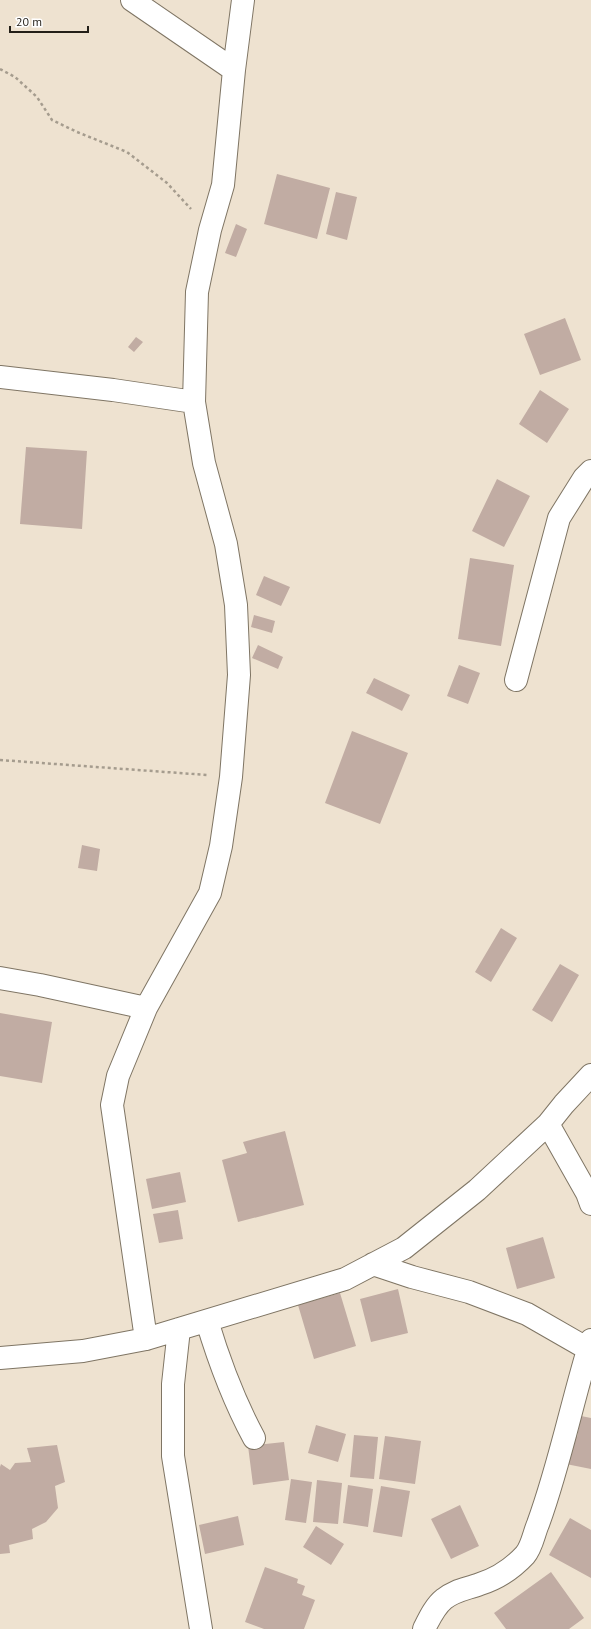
<svg xmlns="http://www.w3.org/2000/svg" width="591" height="1629" viewBox="0 0 591 1629" font-family="'PT Sans',sans-serif">
<style>
.building{fill:#c1aca3}
.lines{fill:none;stroke-linecap:round;stroke-linejoin:round}
.minor-casing{stroke:#7f7564;stroke-width:24}
.path{stroke:#a59c8e;stroke-width:2.5;stroke-dasharray:3 3;stroke-linecap:butt}
.minor{stroke:#fff;stroke-width:22}
</style>
<rect width="100%" height="100%" fill="#eee2d0"/>
<!-- building -->
<path class="building" d="M277,174L330,188L317,239L264,224Z
M336,192L357,197L347,240L326,234Z
M236,224L247,229L236,257L225,253Z
M565,318L581,360L540,375L524,334Z
M136,337L143,342L134,352L128,347Z
M540,390L569,409L547,443L519,424Z
M26,447L87,451L82,529L20,524Z
M497,479L530,496L504,547L472,531Z
M470,558L514,565L501,646L458,639Z
M264,576L290,587L281,606L256,595Z
M254,615L275,621L272,633L251,627Z
M258,645L283,657L278,669L252,658Z
M459,665L480,673L468,704L447,696Z
M374,678L410,695L402,711L366,693Z
M352,731L408,753L380,824L325,803Z
M82,845L100,849L97,871L78,868Z
M501,928L517,938L491,982L475,972Z
M560,964L579,975L552,1022L532,1010Z
M0,1013L52,1022L42,1083L0,1076Z
M285,1131L304,1205L238,1222L222,1160L247,1153L243,1142Z
M180,1172L186,1202L152,1209L146,1179Z
M178,1210L183,1239L159,1243L153,1214Z
M543,1237L555,1278L517,1289L506,1248Z
M398,1289L408,1333L371,1342L360,1299Z
M340,1293L356,1346L314,1359L298,1305Z
M581,1416L591,1418V1469L561,1463L567,1435L577,1437Z
M316,1425L346,1434L338,1462L308,1453Z
M354,1435L378,1437L374,1479L350,1477Z
M385,1436L421,1441L415,1484L379,1479Z
M284,1442L289,1480L253,1485L248,1446Z
M57,1445L65,1482L55,1486L58,1508L46,1522L32,1529L33,1539L9,1545L10,1553L0,1554V1467L1,1464L10,1470L15,1463L31,1462L27,1448Z
M291,1479L312,1482L306,1523L285,1520Z
M317,1480L342,1483L338,1524L313,1522Z
M348,1485L373,1489L368,1527L343,1523Z
M381,1486L410,1491L402,1537L373,1532Z
M460,1505L479,1546L451,1559L431,1519Z
M238,1516L244,1545L205,1554L199,1525Z
M570,1518L591,1530V1578L549,1555Z
M316,1526L344,1544L331,1565L303,1547Z
M265,1567L298,1579L297,1583L305,1586L302,1595L315,1600L304,1629H264L245,1622Z
M551,1572L584,1618L569,1629H506L494,1613Z"/>
<g class="lines">
<defs>
<path id="minor" d="M132,0L234,70
M0,377L113,390L194,402
M516,680L559,518L584,478L591,471
M0,978L40,985L146,1008
M548,1124L587,1193L591,1204
M373,1264L412,1277L469,1292L527,1314L588,1349
M207,1321C219,1361 234,1401 254,1438
M179,1329L173,1384V1456L201,1629
M146,1339L112,1105L118,1076L146,1008L210,893L221,846L231,777L239,675L236,605L226,544L204,463L194,402L197,292L210,230L223,185L234,70L243,0
M0,1358L83,1351L146,1339L345,1279L404,1248L477,1190L548,1124L564,1104L591,1075
M424,1629C429,1619 435,1606 444,1599C455,1590 467,1589 480,1584C499,1578 512,1569 525,1555C532,1547 534,1533 538,1524C560,1464 572,1401 591,1340"/>
</defs>
<!-- minor casing -->
<use href="#minor" class="minor-casing"/>
<!-- path -->
<path class="path" d="M0,69L15,77L37,97L52,120L77,132L127,152L167,183L191,209
M0,760L207,775"/>
<!-- minor -->
<use href="#minor" class="minor"/>
</g>
<!-- scale -->
<path d="M10 26v6h78v-6" fill="none" stroke="#231f18" stroke-width="2"/>
<text x="16" y="26" font-size="12" fill="#231f18" stroke="#ffffff" stroke-width="3" paint-order="stroke">20 m</text>
</svg>
